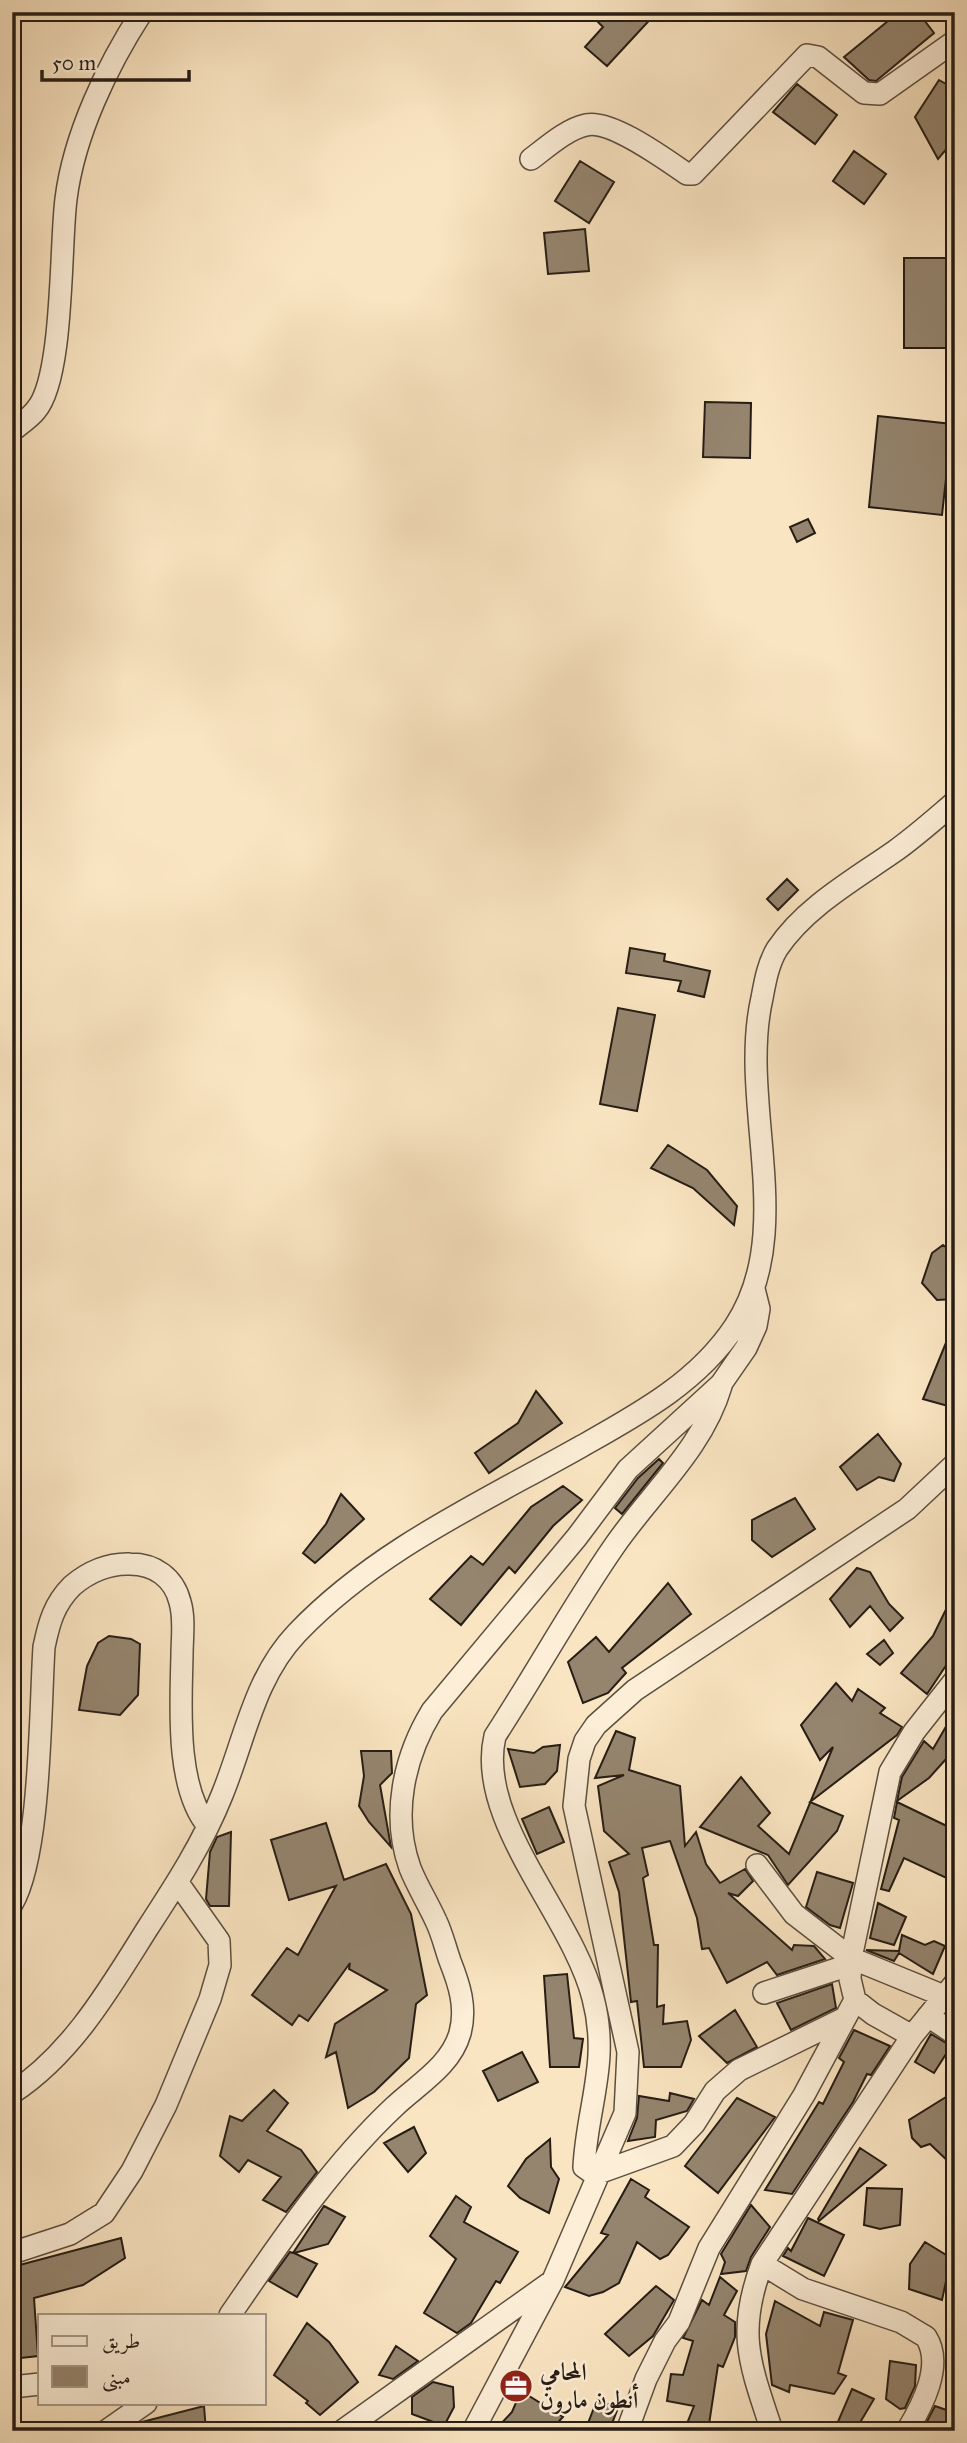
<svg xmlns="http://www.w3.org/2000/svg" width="967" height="2443" viewBox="0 0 967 2443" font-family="'IM FELL Great Primer',Amiri,serif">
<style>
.building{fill:#95856f;stroke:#271d15;stroke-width:2}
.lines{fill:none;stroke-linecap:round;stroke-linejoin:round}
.minor-casing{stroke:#5c4f40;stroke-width:24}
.minor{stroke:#fceed7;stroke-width:21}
.labels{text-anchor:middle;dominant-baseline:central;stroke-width:5;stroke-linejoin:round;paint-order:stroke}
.poi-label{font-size:24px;font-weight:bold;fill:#271d15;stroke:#fceed7;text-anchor:start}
</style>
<rect width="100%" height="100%" fill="#fae5c2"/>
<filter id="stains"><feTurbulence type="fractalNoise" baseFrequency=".00286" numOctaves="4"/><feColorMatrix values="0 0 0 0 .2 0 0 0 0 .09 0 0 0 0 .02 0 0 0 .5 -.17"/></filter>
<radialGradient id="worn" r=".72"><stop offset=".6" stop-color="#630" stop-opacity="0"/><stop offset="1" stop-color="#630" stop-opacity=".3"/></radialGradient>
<!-- building -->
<path class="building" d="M588,12H657L607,66L585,47L603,27Z
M899,12H918L934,33L876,81L869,80L844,57Z
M939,80L955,89V139L938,159L915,117Z
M797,84L837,115L815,144L773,112Z
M854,151L886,174L864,204L833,181Z
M580,161L614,182L589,223L555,201Z
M585,229L589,271L548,274L544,233Z
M904,258H955V348H904Z
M705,402L751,403L750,458L703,457Z
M878,416L952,424L942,515L869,507Z
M808,519L815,533L797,542L790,527Z
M787,879L798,890L778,910L767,899Z
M630,948L665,954L664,961L710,971L704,997L678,991L681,981L626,973Z
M618,1008L655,1015L637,1111L600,1104Z
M668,1145L707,1170L737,1206L734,1225L693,1188L651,1168Z
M943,1245L955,1254V1299L937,1300L922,1283L932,1253Z
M954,1323H955V1408L923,1399Z
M536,1391L562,1423L489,1473L475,1453L518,1423Z
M878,1434L901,1464L894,1481L879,1477L857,1490L840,1467Z
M659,1459L663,1463L622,1514L615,1508L638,1478Z
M563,1486L582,1500L553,1526L515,1573L509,1567L461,1625L430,1599L471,1556L483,1565L531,1507Z
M341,1494L364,1519L315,1563L303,1553L326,1524Z
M795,1498L815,1529L772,1557L752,1540V1520Z
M857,1568L870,1572L889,1604L903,1618L890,1631L870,1606L850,1627L830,1599Z
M668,1583L691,1614L622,1668L626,1673L608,1693L583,1703L568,1662L596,1637L609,1652Z
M955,1591V1652L927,1694L901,1673L933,1636Z
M109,1636L131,1639L140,1644L138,1695L120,1715L79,1710L87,1666L98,1643Z
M884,1640L893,1653L880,1665L867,1654Z
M836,1683L852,1701L858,1689L885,1708L880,1713L902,1727L897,1735L810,1802L843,1816L837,1831L788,1885L768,1855L700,1827L741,1777L770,1813L758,1826L789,1854L833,1747L820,1760L801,1725Z
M955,1711V1749L929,1778L897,1801L902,1777L924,1741L933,1749Z
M616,1731L635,1738L629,1770L680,1786L685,1846L696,1832L706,1864L720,1883L745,1869L753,1881L738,1896L728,1893L792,1950L794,1945L814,1946L825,1959L777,1975L767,1962L727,1983L709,1948L702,1949L697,1918L670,1841L642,1848L648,1875L643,1878L654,1945H658L657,2007L664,2005L663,2024L687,2021L691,2040L681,2067H644L637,2001L631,2002L619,1892L609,1862L629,1854L604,1831L598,1786L624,1775L595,1778Z
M560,1745L557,1771L545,1784L520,1787L508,1749L534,1753L543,1747Z
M361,1751H391L392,1773L380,1785L391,1847L369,1822L359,1806L364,1776Z
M897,1802L955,1830V1882L904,1858L889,1891L881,1889L899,1820L894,1818Z
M549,1807L564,1842L537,1854L522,1819Z
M326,1823L344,1880L386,1864L411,1914L427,1995L416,2004L409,2058L374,2092L348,2108L336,2052L326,2057L335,2024L387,1990L349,1969L350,1963L308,2021L299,2015L292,2025L252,1995L287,1948L298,1955L336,1886L289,1900L271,1840Z
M231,1832L229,1906H210L206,1899L210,1852L217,1837Z
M817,1872L853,1883L840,1928L830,1925L806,1907Z
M878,1903L906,1917L894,1945L870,1938Z
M902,1935L925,1945L934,1941L945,1946L933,1974L899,1953L894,1961L866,1950L899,1951Z
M567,1974L574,2038L583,2039L579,2067H550L544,1976Z
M832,1984L836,2008L791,2030L777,2003Z
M735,2010L757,2047L727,2063L699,2036Z
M854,2030L890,2046L871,2075L867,2074L853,2102L792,2194L765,2190L819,2102L823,2104L844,2062L839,2058Z
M931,2034L951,2046L934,2073L915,2062Z
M522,2052L538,2082L498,2101L483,2071Z
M274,2090L288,2103L267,2131L301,2150L317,2172L286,2212L263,2200L281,2177L248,2160L239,2172L220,2156L230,2116L242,2121Z
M670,2093L694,2099L687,2111L656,2120L655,2137L628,2141L637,2118L639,2096L669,2101Z
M946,2097L955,2108V2168L930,2144L921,2147L912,2138L909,2120Z
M737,2098L775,2117L718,2193L685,2166Z
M414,2127L426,2153L408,2172L384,2143Z
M550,2139L551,2167L559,2179L549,2213L520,2198L508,2186L526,2159Z
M860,2148L886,2165L819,2221L818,2219Z
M631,2179L649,2190L645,2197L689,2227L668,2255L660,2259L637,2242L619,2283L603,2292L589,2296L565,2287L608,2235L601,2233Z
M867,2188L902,2189L900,2225L880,2229L864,2225Z
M456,2196L471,2207L464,2222L518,2252L500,2283L496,2281L471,2323L457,2333L424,2313L456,2259L430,2236Z
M751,2205L770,2227L751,2257L746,2271L721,2274L725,2262L721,2254Z
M324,2206L345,2217L328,2244L294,2253L317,2264L297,2297L269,2281L290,2252L293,2253Z
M808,2218L844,2235L824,2276L783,2256L788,2248L791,2251Z
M121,2238L125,2258L83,2285L34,2298L38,2356L12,2359V2267Z
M925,2242L951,2258L942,2300L909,2289L910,2264Z
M720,2277L737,2291L724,2315L735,2322V2337L723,2367L718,2365L708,2431H684L694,2406L667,2401L671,2374L683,2375L693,2341L683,2338L702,2300L709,2305Z
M656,2286L674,2300L653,2336L629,2356L605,2334Z
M775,2301L820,2326L824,2312L853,2320L838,2373L846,2376L834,2394L790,2385L789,2392L772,2385L766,2334Z
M307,2323L329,2342L358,2382L320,2415L306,2403L308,2401L274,2375Z
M396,2346L418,2361L393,2379L379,2375Z
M890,2361L916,2365L915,2386L905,2408L900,2409L886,2399Z
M433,2382L453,2387L454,2407L444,2426L412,2414V2397Z
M852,2389L874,2399L855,2431H834Z
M521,2391L563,2417L550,2431H494L512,2412Z
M597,2400L618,2408L609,2431H585Z
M204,2406L206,2431H130L142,2422Z
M935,2406L955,2413V2431H922Z"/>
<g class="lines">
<defs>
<path id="minor" d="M531,159C547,147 567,129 586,125C611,119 666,160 687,174H693L807,55L818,57L864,93L880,94L955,41
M12,431C20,424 30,418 36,410C64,378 60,245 66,199C74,135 107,66 142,12
M721,1386C703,1448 651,1493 615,1545C572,1607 536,1673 495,1736C475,1820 572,1915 593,1998C610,2062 587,2106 584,2167L591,2172H601L673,2146L694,2124L715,2091L739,2070L845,2018
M757,1865L794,1914L851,1958L944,1996
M12,1904C41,1855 40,1709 44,1647C49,1623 54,1604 72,1586C88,1572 109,1563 130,1564C155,1564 174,1578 180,1602C185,1619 182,1638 182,1655C181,1703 175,1787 208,1826
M764,1993L849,1965
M928,2016L955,2034
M912,2036L873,2014L855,2000L850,1979L851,1958L890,1772L914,1732L955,1680
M12,2093C72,2054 110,1988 147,1929C175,1886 203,1843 222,1795C245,1739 254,1678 297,1633C376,1550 483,1502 582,1446C639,1414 698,1382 735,1326C798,1231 738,1103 762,998C765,982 768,964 777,949C805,907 855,879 895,851C916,836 935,819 955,802
M12,2253L70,2234L104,2213L132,2171L166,2105L210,1999L220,1965L219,1941L178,1883
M762,2264L803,2289L901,2322L926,2337C944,2365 922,2406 907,2431
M230,2315C279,2244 330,2167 394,2107C417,2085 451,2066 460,2033C467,2007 459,1984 450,1961C445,1947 442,1933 436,1921C428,1903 417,1886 410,1868C391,1815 404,1757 432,1711L577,1537L628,1469L721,1384L746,1348L756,1326L759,1309L754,1289
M12,2387L40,2384
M106,2431L146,2403
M342,2431L551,2282
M473,2431L553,2280L625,2113L628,2052L574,1806L579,1759L585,1741L596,1725L635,1690L907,1509L955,1464
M627,2431L646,2379L665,2341L679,2322L709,2248L804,2095L855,2000
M772,2431C750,2364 736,2333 762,2264L912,2036L955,1983"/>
</defs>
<!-- minor casing -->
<use href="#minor" class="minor-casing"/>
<!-- minor -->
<use href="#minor" class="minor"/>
</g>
<!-- icons -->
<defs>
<symbol id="office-disc" viewBox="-11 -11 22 22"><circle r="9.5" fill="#8f2418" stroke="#fceed7"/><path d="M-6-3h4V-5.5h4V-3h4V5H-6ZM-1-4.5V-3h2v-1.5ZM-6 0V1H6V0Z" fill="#fff"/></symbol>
</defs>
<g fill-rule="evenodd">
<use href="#office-disc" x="497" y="2367" width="38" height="38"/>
</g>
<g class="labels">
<!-- poi labels -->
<g class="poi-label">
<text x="540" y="2372">المحامي<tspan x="540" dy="28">أنطون مارون</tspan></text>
</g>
</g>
<!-- margin -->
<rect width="967" height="2443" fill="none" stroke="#fae5c2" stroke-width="42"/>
<rect x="14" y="14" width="939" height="2415" fill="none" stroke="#271d15" stroke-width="3.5"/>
<rect x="21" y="21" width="925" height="2401" fill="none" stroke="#271d15" stroke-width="2"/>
<!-- legend -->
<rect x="38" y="2314" width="228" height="91" fill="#fceed7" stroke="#a79a89" stroke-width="2"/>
<rect x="52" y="2336" width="35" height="10" fill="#fceed7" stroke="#a79a89" stroke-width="2"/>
<text x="102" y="2348" font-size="21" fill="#271d15">طريق</text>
<rect x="52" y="2366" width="35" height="21" fill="#95856f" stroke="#a79a89" stroke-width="2"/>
<text x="102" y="2384" font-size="21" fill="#271d15">مبنى</text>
<!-- scale -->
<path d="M42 70v10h147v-10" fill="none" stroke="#271d15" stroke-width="3.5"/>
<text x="52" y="70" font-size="21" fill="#271d15" stroke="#fceed7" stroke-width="5" paint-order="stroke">50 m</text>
<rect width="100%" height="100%" filter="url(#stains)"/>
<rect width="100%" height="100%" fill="url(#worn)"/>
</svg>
